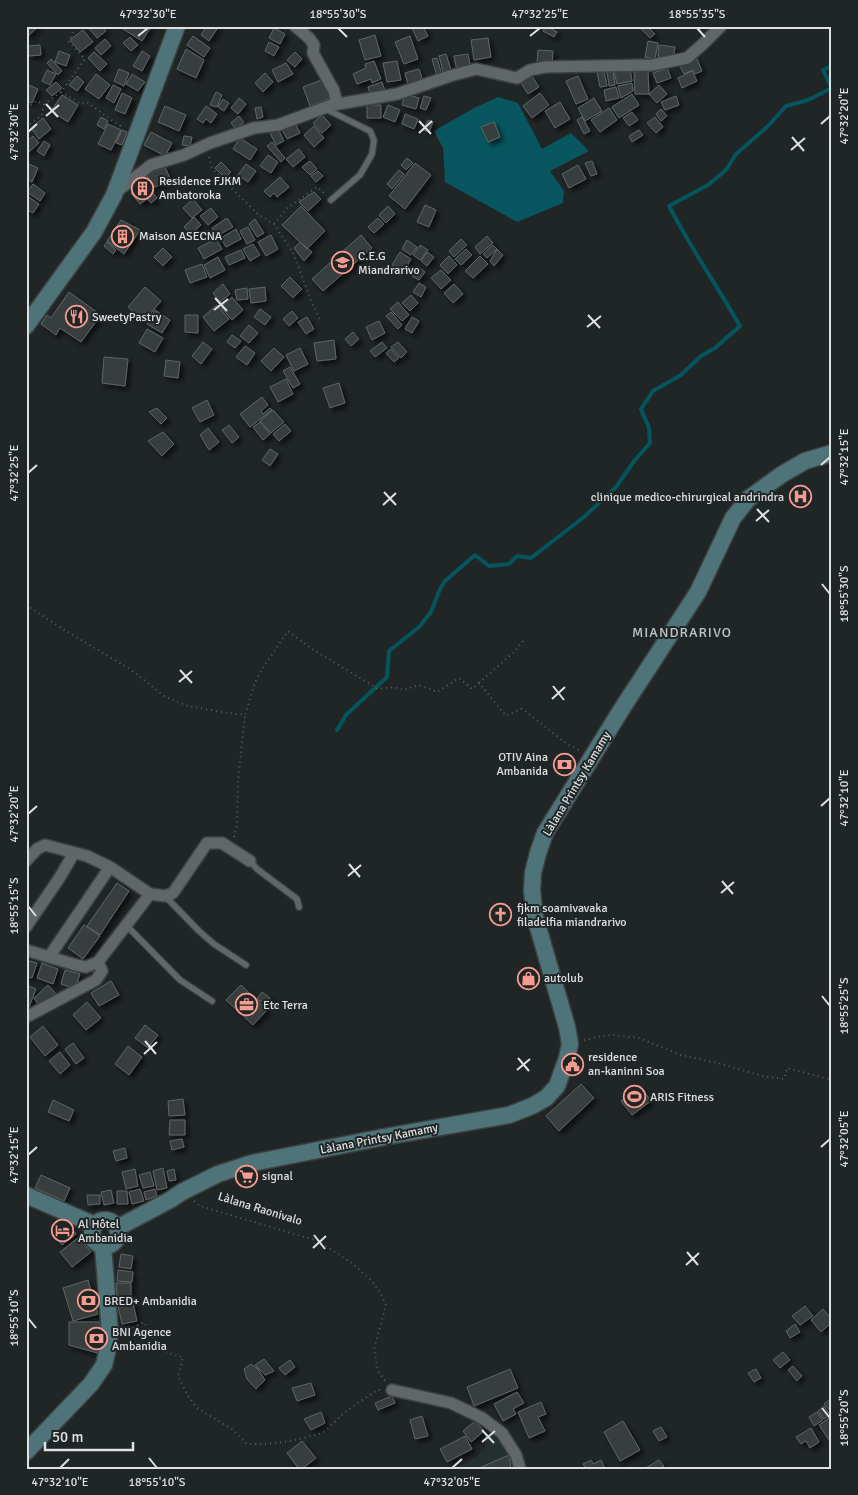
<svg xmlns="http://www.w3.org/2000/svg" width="858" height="1495" viewBox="0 0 858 1495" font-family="Signika,sans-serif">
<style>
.built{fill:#232f31}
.forest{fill:#085760}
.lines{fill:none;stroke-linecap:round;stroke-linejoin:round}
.stream{stroke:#04555e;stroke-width:4}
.building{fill:#383d3e;stroke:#5f6566;filter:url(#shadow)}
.lane-casing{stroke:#3d4142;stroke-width:8}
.street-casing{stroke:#3d4142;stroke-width:14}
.secondary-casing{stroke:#3d4142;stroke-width:19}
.path{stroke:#595e5f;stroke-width:2;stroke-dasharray:1 4;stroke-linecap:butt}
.lane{stroke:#616768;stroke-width:5.5}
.street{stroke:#616768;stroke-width:11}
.secondary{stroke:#4e7479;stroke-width:16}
.ticks{fill:none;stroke:#dee1e2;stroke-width:2}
.labels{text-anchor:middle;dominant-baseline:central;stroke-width:4;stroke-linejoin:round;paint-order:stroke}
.poi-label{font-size:12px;fill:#dee1e2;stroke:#202526;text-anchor:start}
.street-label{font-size:12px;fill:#dee1e2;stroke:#202526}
.neighbourhood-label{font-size:14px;letter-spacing:1px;fill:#c0c6c7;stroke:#202526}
.neatline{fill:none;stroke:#dee1e2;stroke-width:2}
.ticks-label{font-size:12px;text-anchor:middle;fill:#dee1e2}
</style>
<defs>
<filter id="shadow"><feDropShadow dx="3.5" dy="3.5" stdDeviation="2.5" flood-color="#0009"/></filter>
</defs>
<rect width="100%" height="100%" fill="#202526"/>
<!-- built -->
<path class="built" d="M492,1433L505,1446L509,1455L511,1469H454L476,1457L487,1446L484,1440Z"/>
<!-- forest -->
<path class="forest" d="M498,97L518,103L542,149L571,133L589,151L550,171L564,191L563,203L517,222L445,182L443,148L434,131L474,108Z"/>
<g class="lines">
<!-- stream -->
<path class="stream" d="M337,730L346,715L387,677L389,651L419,627L431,612L440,589L445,581L475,555L489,566L509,564L517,556L531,558L584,517L616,487L635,460L650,443L649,428L641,409L653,391L681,375L701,356L715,348L740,326C717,286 691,248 669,206L708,185L726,170L736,154L767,127L786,106L808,100L832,88L823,70L832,66"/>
</g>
<!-- building -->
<path class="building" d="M26,26H39L27,37Z
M89,26H102L106,31L97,38L88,27Z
M124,26H150L151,27L142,41L123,29Z
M207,26H219L209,41L201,35Z
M416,26H423L428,36L418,41L412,28Z
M546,26L557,32L554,37L543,31Z
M644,26H647L655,34L650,38L641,29Z
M274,28L285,34L280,44L269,38Z
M83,30L93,42L80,52L70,40Z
M375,35L381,56L365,60L359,40Z
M193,36L210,48L204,57L187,45Z
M410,36L418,59L404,64L395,42Z
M130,37L138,45L131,51L123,43Z
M488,38L491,57L474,60L471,40Z
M105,39L111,46L101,55L95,48Z
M648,41L658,43L655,59L645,57Z
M269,42L279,47L274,56L265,51Z
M40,45L41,55L29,56L28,46Z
M659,45L675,47L673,59L658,57Z
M186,49L204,60L196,78L177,69Z
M538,50L553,51L552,65L537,63Z
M59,51L70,55L66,66L55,62Z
M142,51L150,56L142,71L133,66Z
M94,52L107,64L100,71L88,58Z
M295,52L302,59L295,67L287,60Z
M446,54L452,73L444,75L439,56Z
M468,54L471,69L457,71L454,56Z
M437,58L442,75L437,76L432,59Z
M51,59L62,71L58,75L47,63Z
M697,59L702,71L695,74L693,70L684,74L680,66Z
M374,61L381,79L372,83L371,79L357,84L353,74L366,68L365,64Z
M397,61L401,80L387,82L383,63Z
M286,63L293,74L278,82L272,70Z
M630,68L632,81L617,84L614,71Z
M667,68L671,78L657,83L653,73Z
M119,69L129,73L124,86L114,81Z
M419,69L423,81L408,85L405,73Z
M47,70L56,74L50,85L42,81Z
M604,71L607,86L600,87L597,72Z
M607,71H613L615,85L609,86Z
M648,71L649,94H635L634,72Z
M692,71L697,81L682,88L678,78Z
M265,73L273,82L263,92L255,83Z
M96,74L110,85L99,99L85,89Z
M132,74L145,82L138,91L126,84Z
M77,76L84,82L77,91L69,85Z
M532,76L539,87L528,94L521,83Z
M578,76L588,99L576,104L566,81Z
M324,79L331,98L310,106L303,87Z
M56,82L62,88L52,96L46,90Z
M382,82L385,91L371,96L368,87Z
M632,83L633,91L621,98L618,86Z
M29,85L38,89L32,103L26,101V91Z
M113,85L121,89L114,103L106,98Z
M659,85L667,94L657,103L649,94Z
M616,87L619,98L606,101L604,90Z
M216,92L222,95L217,107L210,105Z
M122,93L132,98L125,114L115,110Z
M540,93L549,105L532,118L523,106Z
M405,94L419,98L416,109L402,105Z
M632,94L639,105L619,118L612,107Z
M62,95L78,105L68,122L51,111Z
M424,96L431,98L426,110L420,108Z
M676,96L679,105L665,110L661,102Z
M239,98L246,104L238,114L231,108Z
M594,98L602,111L585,121L578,108Z
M223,99L229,103L224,111L218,107Z
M560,102L570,119L555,128L545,111Z
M367,105H381V118H367Z
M388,105L400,110L395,122L383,117Z
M165,106L186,115L179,131L158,122Z
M206,106L217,114L211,123L206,119L203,123L197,119Z
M261,107L263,117L257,119L255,108Z
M609,108L617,120L600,132L591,120Z
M661,109L667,116L661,121L656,114Z
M632,112L638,120L629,126L623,118Z
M405,114L418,119L414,129L402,124Z
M322,115L331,125L322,133L313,123Z
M239,116L244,122L236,129L231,123Z
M101,117L108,121L104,129L97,125Z
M582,117L590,131L584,134L577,120Z
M655,117L663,127L656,133L647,123Z
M43,118L51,129L39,139L31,128Z
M428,120L433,122L429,132L423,130Z
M494,122L500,137L488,142L481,127Z
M295,123L300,133L287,139L282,129Z
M108,124L121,130L111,150L98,144Z
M314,126L324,138L314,147L304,135Z
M278,129L284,141L276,145L270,133Z
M122,130L127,132L122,145L116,143Z
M639,130L643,135L632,142L629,136Z
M151,132L172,143L165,156L144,145Z
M33,136L39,143L29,152L26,149V142Z
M184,136L192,137L190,146L182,145Z
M240,138L257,149L250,160L233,149Z
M44,141L50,145L44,156L37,151Z
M272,142L285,158L281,162L267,146Z
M299,149L305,157L293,167L286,159Z
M268,155L278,162L271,173L260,166Z
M407,158L413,163L406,170L401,165Z
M310,161L317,169L310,175L302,167Z
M592,161L597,174L591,176L585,163Z
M221,162L231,172L225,178L215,168Z
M415,163L431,175L405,209L389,196Z
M29,164L38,168L32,182L26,179V169Z
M246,164L256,171L248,182L238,175Z
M164,165L171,180L152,188L146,173Z
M578,165L586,179L569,188L562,174Z
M399,170L404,174L392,189L387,184Z
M318,171L323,176L316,182L311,176Z
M280,177L289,187L277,197L274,193L270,197L264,191Z
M144,182L157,198L151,203L147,199L140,204L131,193Z
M33,184L45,193L40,201L27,192Z
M314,192L321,199L308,211L299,202Z
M27,196L39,204L33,213L26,209Z
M193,199L202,210L192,218L183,208Z
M425,205L436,210L429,227L417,222Z
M301,206L325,231L307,249L282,225Z
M388,206L395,214L386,223L379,215Z
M211,208L218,217L208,225L200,216Z
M194,217L201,225L191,234L184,227Z
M227,218L233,227L217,236L212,228Z
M378,218L384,224L374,233L368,227Z
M255,219L264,233L257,237L249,224Z
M121,220L140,230L124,254L107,241Z
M248,227L255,240L247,244L240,231Z
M236,229L241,239L226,247L221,238Z
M271,235L278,249L266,256L258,242Z
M361,235L372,248L323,291L312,279Z
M487,236L493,243L480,254L475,247Z
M216,239L222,249L204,259L198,248Z
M461,239L467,245L454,257L449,251Z
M407,240L417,247L411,255L402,249Z
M107,242L116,250L113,254L104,246Z
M300,242L312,252L304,261L294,248Z
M253,244L260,255L250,261L243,249Z
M420,245L428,250L420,260L413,255Z
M493,245L497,249L487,258L483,254Z
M163,248L172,257L163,266L154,257Z
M466,249L472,255L461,265L455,259Z
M497,249L503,255L494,266L490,261Z
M241,250L245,258L229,265L225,257Z
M400,252L411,259L404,271L392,265Z
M427,252L434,257L427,266L421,261Z
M449,256L457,265L448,274L440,265Z
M480,256L488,264L473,278L465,271Z
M218,257L225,270L210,278L204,265Z
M202,264L207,277L190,283L185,270Z
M418,267L425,272L419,280L412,276Z
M441,270L451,280L441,289L431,278Z
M290,277L302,289L293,298L281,286Z
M419,283L426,287L421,297L413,292Z
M223,284L230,294L220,302L213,293Z
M454,284L463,294L453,303L444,293Z
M145,287L161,301L144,321L128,307Z
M265,287L266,301L251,303L249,289Z
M247,288L248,299L237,300L235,290Z
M69,292L101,315L81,342L60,328L56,335L41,324L47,315L51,318Z
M411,295L418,303L410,311L402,303Z
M232,297L243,310L232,320L221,307Z
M398,302L409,315L402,321L390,309Z
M217,305L229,319L214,331L203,317Z
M260,309L271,317L265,325L254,317Z
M155,310L170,320L162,333L147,324Z
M292,311L298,318L289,326L283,319Z
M391,312L402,325L398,329L386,316Z
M185,315H198V333L185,332Z
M307,317L314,329L306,334L298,322Z
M412,317L419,321L412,333L405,329Z
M379,321L385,333L372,340L366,327Z
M249,325L258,333L249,343L240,336Z
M147,329L163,338L155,352L139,343Z
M353,332L359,339L351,346L345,339Z
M232,335L241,341L235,348L227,342Z
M334,340L336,359L317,361L314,343Z
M203,342L212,349L201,364L192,356Z
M382,342L387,348L375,357L370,351Z
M398,342L407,352L401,358L391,347Z
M245,346L255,353L247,365L236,357Z
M274,348L284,357L271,371L261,361Z
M300,348L308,364L294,371L286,355Z
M391,349L399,358L394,362L386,353Z
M104,357L128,359L125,386L102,383Z
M166,360L180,362L178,378L164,376Z
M290,367L300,384L293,388L283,371Z
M286,379L293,394L278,402L270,387Z
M339,383L345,403L330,408L323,388Z
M262,397L268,405L261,411L263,414L270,408L272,410L250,427L240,414Z
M207,400L214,415L200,422L192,408Z
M157,408L167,418L161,424L149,412Z
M273,410L284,422L271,433L260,421Z
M260,422L270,434L263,440L253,427Z
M285,424L291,431L279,441L273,434Z
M229,425L239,437L232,443L222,430Z
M208,428L219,442L209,450L200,435Z
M163,432L174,444L162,456L148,441Z
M270,449L278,454L270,466L262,460Z
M117,883L129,891L100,935L87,926Z
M84,925L100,936L83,959L68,948Z
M26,960L37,963L32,978L26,976Z
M42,963L58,969L53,984L37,978Z
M65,970L80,974L75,989L61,984Z
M111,981L119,995L99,1006L91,993Z
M26,985L36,989L29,1007L26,1006Z
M48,985L57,995L45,1005L42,1001L38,1004L34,998Z
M241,985L267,1010L253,1025L226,1000Z
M262,992L270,998L265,1004L257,999Z
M87,1002L101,1018L86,1030L73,1015Z
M145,1025L158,1035L148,1048L135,1038Z
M43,1026L58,1045L45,1056L30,1037Z
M73,1043L84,1058L76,1064L65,1049Z
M128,1046L142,1057L129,1075L115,1064Z
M60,1052L70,1065L60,1074L49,1061Z
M581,1084L594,1098L559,1131L546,1116Z
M640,1086L651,1101L632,1115L621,1101Z
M183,1099L185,1115L169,1116L168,1101Z
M53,1100L74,1110L69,1121L48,1112Z
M170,1120H185V1135H169Z
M182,1139L184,1147L172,1150L170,1141Z
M125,1148L127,1158L116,1161L113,1151Z
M163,1168L167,1188L157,1190L153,1171Z
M135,1169L138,1186L126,1189L122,1172Z
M174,1169L176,1180L169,1181L167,1171Z
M150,1172L154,1186L143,1188L139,1175Z
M41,1175L70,1188L64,1201L35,1188Z
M140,1189L144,1201L132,1204L129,1192Z
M155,1189L157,1196L146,1200L144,1192Z
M111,1190L114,1203L104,1205L101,1192Z
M117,1191H127L128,1204H117Z
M87,1195H100V1204L88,1205Z
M64,1219L76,1234L62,1245L52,1234Z
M79,1237L91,1252L72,1267L60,1252Z
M121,1254L133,1256L131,1269L119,1267Z
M118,1270L133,1272L132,1282L117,1281Z
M88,1280L98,1314L73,1321L63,1288Z
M116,1283H131V1296H117Z
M132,1299L137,1321L122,1324L117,1302Z
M805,1306L813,1316L800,1325L792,1316Z
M823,1309L829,1316L832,1313V1326L830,1324L821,1332L811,1320Z
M69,1322H100L101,1354L69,1345Z
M795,1324L800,1332L790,1338L786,1331Z
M783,1352L790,1360L780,1368L773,1360Z
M264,1359L274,1371L265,1375L255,1365Z
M290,1360L295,1367L285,1375L279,1368Z
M251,1364L258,1369L265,1380L256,1389L247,1379L244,1369Z
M793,1366L802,1376L797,1381L788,1370Z
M510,1369L518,1388L474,1406L467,1387Z
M756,1369L761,1378L754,1382L748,1373Z
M311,1383L315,1395L297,1401L292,1388Z
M517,1392L524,1403L513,1409L516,1414L503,1421L494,1404Z
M392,1396L395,1403L378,1410L375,1403Z
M830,1399L832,1401V1413L824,1404Z
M541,1402L546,1414L538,1417L545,1431L529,1438L518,1412Z
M824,1406L830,1415L824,1419L818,1411Z
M321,1412L325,1423L311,1430L304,1419Z
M817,1412L823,1420L814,1426L809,1417Z
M422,1416L428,1436L415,1439L410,1420Z
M832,1416V1443H831L819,1425Z
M475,1421L484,1431L471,1442L463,1431Z
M623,1421L640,1450L620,1461L604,1432Z
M661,1427L667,1437L659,1441L653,1431Z
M811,1428L819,1442L810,1448L806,1441L801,1444L796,1437Z
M465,1436L472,1449L447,1462L440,1449Z
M302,1441L316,1458L302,1469H299L287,1453Z
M509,1455L511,1469H477Z
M591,1460L593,1464L601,1460L605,1469H580L585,1467L583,1464Z
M659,1460L664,1466L659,1469H644Z"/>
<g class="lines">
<defs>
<path id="lane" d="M326,109L370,131L374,140L372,154L360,175L331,200
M250,861L257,869L297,899L299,907
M165,896L199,931L214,944L246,965
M127,926L180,980L212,1001"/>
<path id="street" d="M295,26L309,38L314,45L313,53L334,91L337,104
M115,193L151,165L184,155L210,143L254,128L278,125L332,105L397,94L450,76L476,69L517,78L530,70L545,67L652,65L687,58L703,44L721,26
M26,861L37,849L45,845L87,856L110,867L150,894L165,896L173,893L207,843H222L250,861
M26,927L60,877L74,853
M26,950L76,965L86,967L98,962L150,894
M49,957L110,867
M26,1015L28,1016L96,980L102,971L98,962
M392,1390L451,1403L482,1418L502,1433L516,1455L520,1469"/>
<path id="secondary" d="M26,326L94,232L114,195L177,26
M26,1195L95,1225
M92 1233a13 13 0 1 1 26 0a13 13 0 1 1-26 0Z
M117,1228L170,1200L182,1192L218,1174L252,1163L384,1137L509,1115L532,1106L546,1098L557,1086L567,1058L570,1044L567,1027L535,917L532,891L533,873L538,853L545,833L623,707L698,592L733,518L748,499L781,475L805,461L832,453
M26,1452L91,1384L104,1365L107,1352L110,1333L103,1246"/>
</defs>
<!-- lane casing -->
<use href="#lane" class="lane-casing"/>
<!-- street casing -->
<use href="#street" class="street-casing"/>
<!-- secondary casing -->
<use href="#secondary" class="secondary-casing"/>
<!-- path -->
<path class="path" d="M61,92L81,104L87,102L114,122L124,128
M26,107L31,105L36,101L44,104L61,92L85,59L69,42L75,26
M26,127L42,115L44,104
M209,157L212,168L231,188L259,215L274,224L293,253L312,303L320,320
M274,224L287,208L317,187L325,194
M26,605L66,631L130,669L164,696L188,706L228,713L245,715L255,682L262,669L288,631L309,647L378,689L394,687L403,690L419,685L437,692L459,678L472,689L479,683
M523,641L515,651L479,683L506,716L521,709L524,710L567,744L579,750
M234,837L237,825L238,781L245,715
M584,1040L602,1036L613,1035L639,1038L681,1055L722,1064L762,1076L784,1079L787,1068L832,1080
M194,1201L200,1206L318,1241L353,1264L371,1280L380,1292L386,1305L374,1349L378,1371L386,1382
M123,1330L132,1328L144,1322C156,1343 158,1352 183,1357L178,1376L188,1396L197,1408L232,1429L247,1444H265L291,1441L323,1433L345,1412L377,1390H380"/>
<!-- lane -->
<use href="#lane" class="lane"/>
<!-- street -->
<use href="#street" class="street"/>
<!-- secondary -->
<use href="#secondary" class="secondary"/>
</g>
<!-- ticks -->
<path class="ticks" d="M338,28L347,37M697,28L705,37M138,36L148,28M530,36L540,28M46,104L58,117M46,116L59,105M419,121L431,134M821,124L830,116M28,132L37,124M419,133L432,121M792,137L804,151M791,150L805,138M215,298L227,311M214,310L228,299M588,315L600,328M587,327L601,316M821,465L830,457M28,473L37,465M384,492L396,505M383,505L396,493M757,509L769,522M756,521L769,510M822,584L830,594M180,670L192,683M179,682L192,671M553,686L564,700M552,699L565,687M821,806L830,798M28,814L37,806M349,864L360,877M348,876L361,865M722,881L733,894M721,893L734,882M28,906L36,916M822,996L830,1006M145,1041L156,1054M144,1054L157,1042M518,1058L529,1071M517,1070L530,1059M821,1147L830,1139M28,1155L37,1147M314,1235L325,1249M313,1248L326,1236M687,1252L698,1265M686,1265L699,1253M28,1318L36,1328M822,1408L830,1418M482,1430L494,1443M482,1442L495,1431M149,1458L157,1468M60,1468L69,1459M452,1468L462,1459"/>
<!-- icons -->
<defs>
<symbol id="building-ring" viewBox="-11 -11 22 22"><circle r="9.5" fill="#202526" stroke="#f59c91" stroke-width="1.5"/><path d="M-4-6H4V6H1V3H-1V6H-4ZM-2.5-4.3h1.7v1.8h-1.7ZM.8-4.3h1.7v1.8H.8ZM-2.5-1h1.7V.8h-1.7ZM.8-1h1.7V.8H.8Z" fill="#f59c91"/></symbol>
<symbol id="school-ring" viewBox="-11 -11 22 22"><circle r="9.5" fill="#202526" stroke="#f59c91" stroke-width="1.5"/><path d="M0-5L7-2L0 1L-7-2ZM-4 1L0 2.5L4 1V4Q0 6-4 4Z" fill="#f59c91"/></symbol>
<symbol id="restaurant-ring" viewBox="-11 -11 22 22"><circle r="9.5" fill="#202526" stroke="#f59c91" stroke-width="1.5"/><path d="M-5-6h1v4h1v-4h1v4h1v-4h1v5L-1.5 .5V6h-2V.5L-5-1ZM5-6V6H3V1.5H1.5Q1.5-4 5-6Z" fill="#f59c91"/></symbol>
<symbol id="hospital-ring" viewBox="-11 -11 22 22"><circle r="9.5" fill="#202526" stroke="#f59c91" stroke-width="1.5"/><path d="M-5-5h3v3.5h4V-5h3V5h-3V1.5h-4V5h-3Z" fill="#f59c91"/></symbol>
<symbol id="bank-ring" viewBox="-11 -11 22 22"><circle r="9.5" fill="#202526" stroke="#f59c91" stroke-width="1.5"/><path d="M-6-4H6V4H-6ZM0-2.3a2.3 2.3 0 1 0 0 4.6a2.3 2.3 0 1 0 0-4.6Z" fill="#f59c91"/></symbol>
<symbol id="church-ring" viewBox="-11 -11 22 22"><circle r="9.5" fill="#202526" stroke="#f59c91" stroke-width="1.5"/><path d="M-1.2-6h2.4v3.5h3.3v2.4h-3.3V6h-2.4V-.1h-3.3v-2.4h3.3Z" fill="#f59c91"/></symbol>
<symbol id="shop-ring" viewBox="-11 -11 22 22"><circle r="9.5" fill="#202526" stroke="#f59c91" stroke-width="1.5"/><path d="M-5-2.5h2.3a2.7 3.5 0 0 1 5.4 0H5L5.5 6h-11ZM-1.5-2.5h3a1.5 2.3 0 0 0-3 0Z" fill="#f59c91"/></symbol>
<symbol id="office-ring" viewBox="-11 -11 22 22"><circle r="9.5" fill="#202526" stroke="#f59c91" stroke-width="1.5"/><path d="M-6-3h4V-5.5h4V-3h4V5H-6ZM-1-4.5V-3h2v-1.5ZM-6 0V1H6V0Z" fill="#f59c91"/></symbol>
<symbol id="civic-ring" viewBox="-11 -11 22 22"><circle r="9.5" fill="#202526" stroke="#f59c91" stroke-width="1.5"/><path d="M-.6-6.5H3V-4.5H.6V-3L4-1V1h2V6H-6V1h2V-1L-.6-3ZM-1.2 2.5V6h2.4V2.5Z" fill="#f59c91"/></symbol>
<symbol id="stadium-ring" viewBox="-11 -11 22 22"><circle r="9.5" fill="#202526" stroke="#f59c91" stroke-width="1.5"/><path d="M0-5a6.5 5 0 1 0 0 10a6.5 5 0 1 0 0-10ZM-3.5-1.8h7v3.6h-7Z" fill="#f59c91"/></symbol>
<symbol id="supermarket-ring" viewBox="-11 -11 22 22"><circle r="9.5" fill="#202526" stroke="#f59c91" stroke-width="1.5"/><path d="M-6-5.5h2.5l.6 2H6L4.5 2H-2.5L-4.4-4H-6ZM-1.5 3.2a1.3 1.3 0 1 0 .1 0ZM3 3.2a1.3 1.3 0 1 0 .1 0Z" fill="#f59c91"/></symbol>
<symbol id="hotel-ring" viewBox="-11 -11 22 22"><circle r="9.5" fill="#202526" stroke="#f59c91" stroke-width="1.5"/><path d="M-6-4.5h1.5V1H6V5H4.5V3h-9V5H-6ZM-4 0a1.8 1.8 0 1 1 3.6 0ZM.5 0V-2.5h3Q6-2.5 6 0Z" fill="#f59c91"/></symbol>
</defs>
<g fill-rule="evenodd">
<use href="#building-ring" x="130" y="176" width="25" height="25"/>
<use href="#building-ring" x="110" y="224" width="25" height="25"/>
<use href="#school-ring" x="330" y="250" width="25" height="25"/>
<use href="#restaurant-ring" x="64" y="304" width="25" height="25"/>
<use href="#hospital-ring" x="788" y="484" width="25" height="25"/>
<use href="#bank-ring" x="552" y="752" width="25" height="25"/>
<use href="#church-ring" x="488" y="902" width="25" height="25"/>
<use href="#shop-ring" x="516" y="966" width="25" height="25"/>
<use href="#office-ring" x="234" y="992" width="25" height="25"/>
<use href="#civic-ring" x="560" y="1052" width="25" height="25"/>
<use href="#stadium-ring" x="622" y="1084" width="25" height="25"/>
<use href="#supermarket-ring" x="234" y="1164" width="25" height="25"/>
<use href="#hotel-ring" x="50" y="1218" width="25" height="25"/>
<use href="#bank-ring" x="76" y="1288" width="25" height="25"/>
<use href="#bank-ring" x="84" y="1326" width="25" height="25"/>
</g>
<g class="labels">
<!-- poi labels -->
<g class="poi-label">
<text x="159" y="181">Residence FJKM<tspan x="159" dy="14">Ambatoroka</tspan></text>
<text x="139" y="236">Maison ASECNA</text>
<text x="358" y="256">C.E.G<tspan x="358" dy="14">Miandrarivo</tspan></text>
<text x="92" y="317">SweetyPastry</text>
<text x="784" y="497" text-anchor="end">clinique medico-chirurgical andrindra</text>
<text x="548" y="757" text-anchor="end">OTIV Aina<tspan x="548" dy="14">Ambanida</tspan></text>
<text x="517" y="908">fjkm soamivavaka<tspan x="517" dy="14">filadelfia miandrarivo</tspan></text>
<text x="544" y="978">autolub</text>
<text x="263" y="1005">Etc Terra</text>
<text x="588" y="1057">residence<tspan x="588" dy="14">an-kaninni Soa</tspan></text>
<text x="650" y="1097">ARIS Fitness</text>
<text x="262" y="1176">signal</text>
<text x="78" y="1224">Al Hôtel<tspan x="78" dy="14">Ambanidia</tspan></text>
<text x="104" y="1301">BRED+ Ambanidia</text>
<text x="112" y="1332">BNI Agence<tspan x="112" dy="14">Ambanidia</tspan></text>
</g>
<!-- street labels -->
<g class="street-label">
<text transform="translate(577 784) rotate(-59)">Làlana Printsy Kamamy</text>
<text transform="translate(379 1139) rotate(-11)">Làlana Printsy Kamamy</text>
<text transform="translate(260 1209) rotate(17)">Làlana Raonivalo</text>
</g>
<!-- neighbourhood labels -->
<g class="neighbourhood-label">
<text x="682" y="632">MIANDRARIVO</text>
</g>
</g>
<!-- border -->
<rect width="858" height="1495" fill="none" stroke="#202526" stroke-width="55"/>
<!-- scale -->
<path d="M45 1442v8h88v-8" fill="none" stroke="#dee1e2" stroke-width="2.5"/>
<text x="52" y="1442" font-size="15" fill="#dee1e2" stroke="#202526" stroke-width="4" paint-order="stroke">50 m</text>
<rect x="28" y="28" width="802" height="1440" class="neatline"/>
<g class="ticks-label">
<text x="148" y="18">47°32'30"E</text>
<text x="338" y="18">18°55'30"S</text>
<text x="540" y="18">47°32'25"E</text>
<text x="697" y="18">18°55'35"S</text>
<text transform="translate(844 116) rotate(-90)" y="4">47°32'20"E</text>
<text transform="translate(14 132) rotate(-90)" y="4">47°32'30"E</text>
<text transform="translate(844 457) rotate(-90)" y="4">47°32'15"E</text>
<text transform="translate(14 473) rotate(-90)" y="4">47°32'25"E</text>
<text transform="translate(844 594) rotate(-90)" y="4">18°55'30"S</text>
<text transform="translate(844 798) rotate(-90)" y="4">47°32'10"E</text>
<text transform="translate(14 814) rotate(-90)" y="4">47°32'20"E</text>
<text transform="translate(14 906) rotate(-90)" y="4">18°55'15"S</text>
<text transform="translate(844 1006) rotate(-90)" y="4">18°55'25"S</text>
<text transform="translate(844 1139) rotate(-90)" y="4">47°32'05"E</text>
<text transform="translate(14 1155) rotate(-90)" y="4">47°32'15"E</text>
<text transform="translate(14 1318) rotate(-90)" y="4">18°55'10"S</text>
<text transform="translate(844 1418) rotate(-90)" y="4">18°55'20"S</text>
<text x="60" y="1486">47°32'10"E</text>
<text x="157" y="1486">18°55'10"S</text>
<text x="452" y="1486">47°32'05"E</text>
</g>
</svg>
